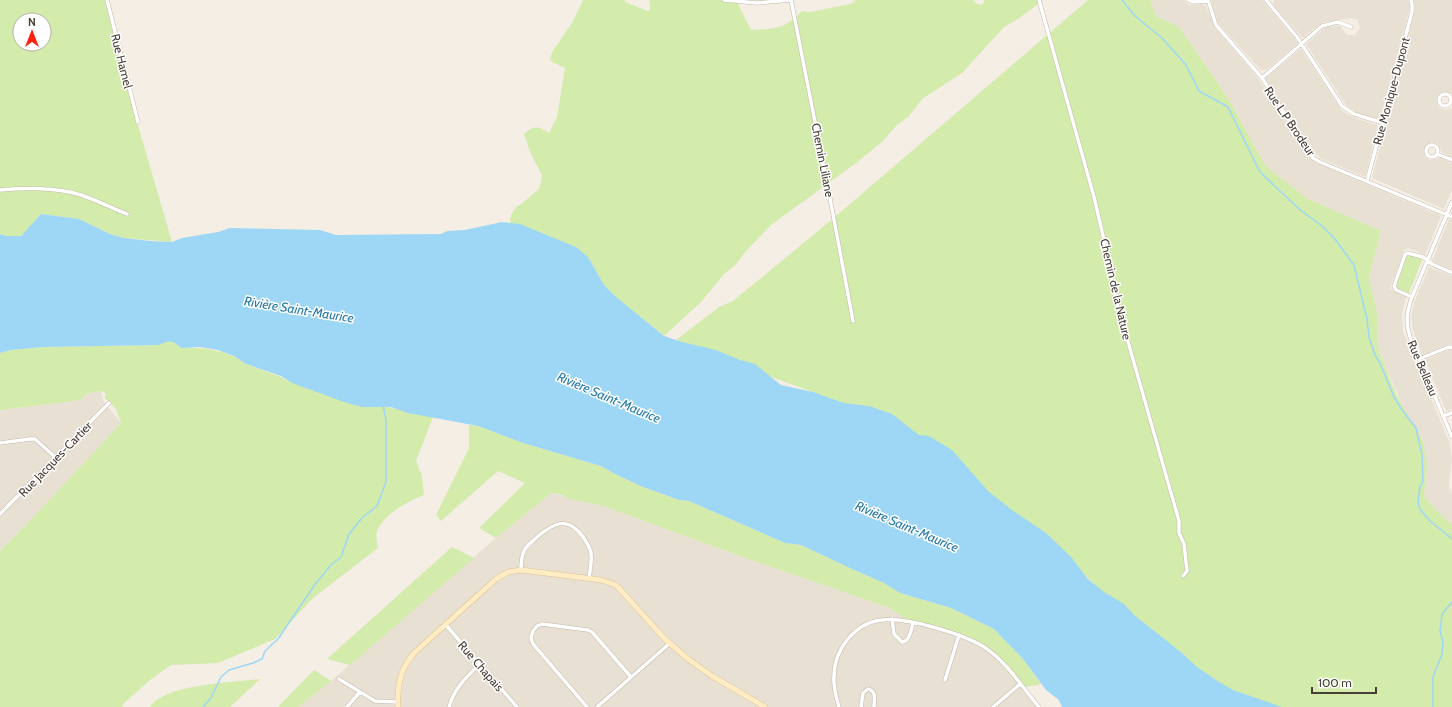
<svg xmlns="http://www.w3.org/2000/svg" width="1452" height="707" viewBox="0 0 1452 707" font-family="Cabin,sans-serif">
<style>
.residential{fill:#e8e0d3}
.green{fill:#d3ebab;fill-rule:evenodd}
.water{fill:#9dd7f5}
.lines{fill:none;stroke-linecap:round;stroke-linejoin:round}
.stream{stroke:#9dd7f5;stroke-width:1.5}
.street-casing{stroke:#c3b8aa;stroke-width:4.5}
.secondary-casing{stroke:#dbc393;stroke-width:6}
.street{stroke:#fff;stroke-width:3.5}
.secondary{stroke:#ffecc4;stroke-width:5}
.labels{text-anchor:middle;dominant-baseline:central;stroke-width:3;stroke-linejoin:round;paint-order:stroke}
.street-label{font-size:12px;fill:#473e34;stroke:#fff}
.water-label{font-size:13px;font-style:italic;fill:#247aa9;stroke:#fff}
</style>
<rect width="100%" height="100%" fill="#f4eee5"/>
<!-- residential -->
<path class="residential" d="M1150,0H1183L1190,5L1202,4L1206,6L1215,28L1257,77L1305,152L1314,162L1441,216L1425,255L1409,248L1404,250L1390,288L1393,291L1406,297L1402,313L1403,332L1450,444L1452,459L1449,481V487L1452,493V525L1435,509L1424,496L1427,465L1378,348L1377,313L1369,278L1381,231L1306,198L1265,165L1228,98L1179,27L1156,16Z
M1211,0H1262L1298,43L1266,70H1261L1218,23Z
M1275,0H1408L1410,5L1409,11L1380,119L1357,113L1346,105L1306,44L1326,27L1340,26L1347,35H1355L1360,28L1358,20L1352,18L1325,22L1320,24L1303,38L1274,6L1273,3Z
M1414,0H1452V95L1448,92H1443L1438,95L1436,100L1438,106L1440,108L1446,110L1452,108V157L1443,153L1438,144L1433,142L1427,144L1423,151L1425,157L1430,160L1441,158L1452,163V190L1444,209L1372,178L1415,10Z
M1301,49L1342,111L1357,119L1378,125L1365,177L1322,159L1314,153L1265,78Z
M1449,219L1452,220V270L1432,261Z
M1429,267L1452,276V344L1446,345L1422,355L1413,330L1411,317L1414,303Z
M1448,350H1452V409L1446,411L1425,360Z
M101,391L104,402L121,423L24,527L0,551V410L81,400L85,394Z
M551,493L603,506L754,561L890,608L909,621L959,635L990,653L1019,684L1037,707H298L331,681L496,538Z"/>
<!-- green -->
<path class="green" d="M0,0H105L123,74L172,242L124,238L110,234L79,219L41,214L21,236H6L0,234ZM20,20H44V44H20Z
M583,0H624L627,3L648,11L650,10V4L649,0H736L751,30C775,29 785,29 802,11L810,12L851,4L856,0H973L977,4L982,5L985,0H1043L1018,19L1004,27L962,73L922,99L909,116L896,126L882,142L856,163L771,225L746,251L736,264L724,274L701,302L664,336L615,296L604,285L588,257L510,223L511,215L517,206L520,205L538,190L540,187L542,175L530,152L524,134C534,125 538,126 549,133L557,117L565,68L552,62L550,59L552,52L572,23Z
M1088,0H1150L1156,16L1179,27L1228,98L1265,165L1306,198L1381,231L1369,278L1377,313L1378,348L1396,394L1423,442L1427,465L1424,496L1435,509L1452,525V707H1268L1226,691L1097,587L1057,547L860,409L746,368L676,340L719,307L733,301L829,222Z
M1410,255L1422,260L1409,293L1397,288L1396,285L1407,256Z
M168,340L174,341L181,348C199,347 216,349 233,356C237,358 242,361 246,364C262,371 278,374 292,383L383,406L433,417L416,461L422,476L424,495C407,502 387,512 378,529C375,534 377,542 378,548L313,598L275,639L218,663L171,665L150,680L122,705L123,707H0V551L24,527L121,423L116,409L105,398V393L101,391L85,394L81,400L0,410V353L11,350L43,347L159,345Z
M469,425L478,426L523,443L601,466L617,475L643,487L679,500L689,501L785,543L801,545L852,569L884,583L900,593L951,608L994,629L1023,659L1041,684L1022,688L990,653L959,635L909,621L890,608L754,561L603,506L566,498L563,495L551,493L496,538L479,528L525,483L498,471L441,521L436,515L469,448Z
M452,547L474,558L350,665L327,659Z
M314,670L331,681L298,707H278Z
M260,679L230,707H150C164,684 235,682 260,679Z"/>
<!-- water -->
<path class="water" d="M41,214L79,219L110,234L124,238L150,241L172,242L182,238L218,232L230,228L320,230L336,235L441,234L447,231L465,230L502,222L520,224L576,247L588,257L604,285L615,296L664,336L682,342L716,350L740,360L755,364L781,385L813,392L844,403L869,406L892,414L919,435L929,436L952,450L988,491L1012,510L1046,533L1071,557L1088,579L1104,592L1124,604L1134,615L1182,653L1197,667L1219,682L1233,690L1282,707H1062L1059,700L1046,690L1023,659L994,629L951,608L900,593L884,583L852,569L801,545L785,543L689,501L679,500L643,487L617,475L601,466L523,443L478,426L408,413L391,407H362L344,402L292,383L281,376L246,364L234,356L218,350L200,347L181,348C173,340 169,340 159,345L43,347L11,350L0,353V234L6,236H21Z"/>
<g class="lines">
<!-- stream -->
<path class="stream" d="M1122,0L1135,16L1163,39L1186,65L1199,91L1228,107L1260,172L1299,209L1322,226L1335,239L1354,265L1367,319L1369,337L1375,355L1380,363L1394,397L1402,410L1416,428L1422,455L1423,481L1420,487L1418,502L1420,509L1430,521L1452,539
M203,707L211,698L221,677L229,670L253,663L262,659L265,651L278,639L316,583L331,565L341,557L349,534L362,518L377,506L386,482V421L383,405
M1433,707V677L1442,654L1443,642L1440,631L1442,614L1452,602"/>
<defs>
<path id="street" d="M107,0L138,122
M724,0L757,3L791,0L829,193L853,321
M1039,0L1094,197L1107,253L1115,296L1179,521V533L1184,544L1187,571L1183,576
M1188,0L1193,2L1208,1
M1208,0L1216,25L1262,78L1313,158L1320,162L1452,217
M1266,0L1297,37L1342,106L1354,114L1383,123
M1262,78L1322,26L1338,22L1351,27
M1439 100a6 6 0 1 1 12 0a6 6 0 1 1-12 0Z
M1426 151a6 6 0 1 1 12 0a6 6 0 1 1-12 0Z
M1437,154L1452,160
M1367,181L1412,12V4L1411,0
M0,190C27,188 55,187 81,195C96,200 112,208 127,214
M1452,202L1412,297C1407,311 1405,322 1410,337L1452,437
M1412,297L1396,290L1394,286L1405,255L1407,253L1423,257L1432,264L1452,273
M1419,359L1446,348L1452,347
M1443,416L1452,413
M0,443L30,439H35L56,458
M0,514L109,403
M521,570C521,564 521,557 524,551C526,546 532,542 536,538C553,523 568,515 583,537C586,542 591,548 591,554C592,562 590,571 589,578
M892,619L894,634L902,642C910,641 911,630 913,623
M445,624L517,707
M339,679L375,701L398,702
M945,680L959,635
M347,707L360,692
M449,707C454,689 466,677 480,664
M587,707L533,644L531,638L533,631L537,626L542,624L588,630L592,632L631,677
M597,707L670,643
M839,707C836,697 833,687 834,677C834,650 854,623 882,620C907,617 963,634 984,647C1006,661 1022,687 1039,707
M861,707L863,693L868,689C877,691 874,700 874,707
M993,707L1020,684"/>
<path id="secondary" d="M398,707C397,687 400,669 414,653L496,579L508,572L521,570L601,580L616,585L665,639L688,659L712,676L765,707"/>
</defs>
<!-- street casing -->
<use href="#street" class="street-casing"/>
<!-- secondary casing -->
<use href="#secondary" class="secondary-casing"/>
<!-- street -->
<use href="#street" class="street"/>
<!-- secondary -->
<use href="#secondary" class="secondary"/>
</g>
<g class="labels">
<!-- street labels -->
<g class="street-label">
<text transform="translate(122 61) rotate(76)">Rue Hamel</text>
<text transform="translate(1391 91) rotate(-75)">Rue Monique-Dupont</text>
<text transform="translate(1290 121) rotate(56)">Rue L.P Brodeur</text>
<text transform="translate(823 160) rotate(79)">Chemin Liliane</text>
<text transform="translate(1116 289) rotate(77)">Chemin de la Nature</text>
<text transform="translate(1423 368) rotate(67)">Rue Belleau</text>
<text transform="translate(55 459) rotate(-46)">Rue Jacques-Cartier</text>
<text transform="translate(481 666) rotate(49)">Rue Chapais</text>
</g>
<!-- water labels -->
<g class="water-label">
<text transform="translate(299 309) rotate(9)">Rivière Saint-Maurice</text>
<text transform="translate(609 397) rotate(23)">Rivière Saint-Maurice</text>
<text transform="translate(907 526) rotate(23)">Rivière Saint-Maurice</text>
</g>
</g>
<!-- north arrow -->
<g transform="translate(32 32)"><circle r="19" fill="#ffffff" stroke="#b5b2ae"/>
<path d="M0-3L7 15L0 10L-7 15Z" fill="#ff2411"/>
<text y="-6" font-size="11" font-weight="bold" text-anchor="middle" fill="#473e34">N</text>
</g>
<!-- scale -->
<path d="M1312 687v6h64v-6" fill="none" stroke="#473e34" stroke-width="2"/>
<text x="1318" y="687" font-size="12" fill="#473e34" stroke="#ffffff" stroke-width="3" paint-order="stroke">100 m</text>
</svg>
